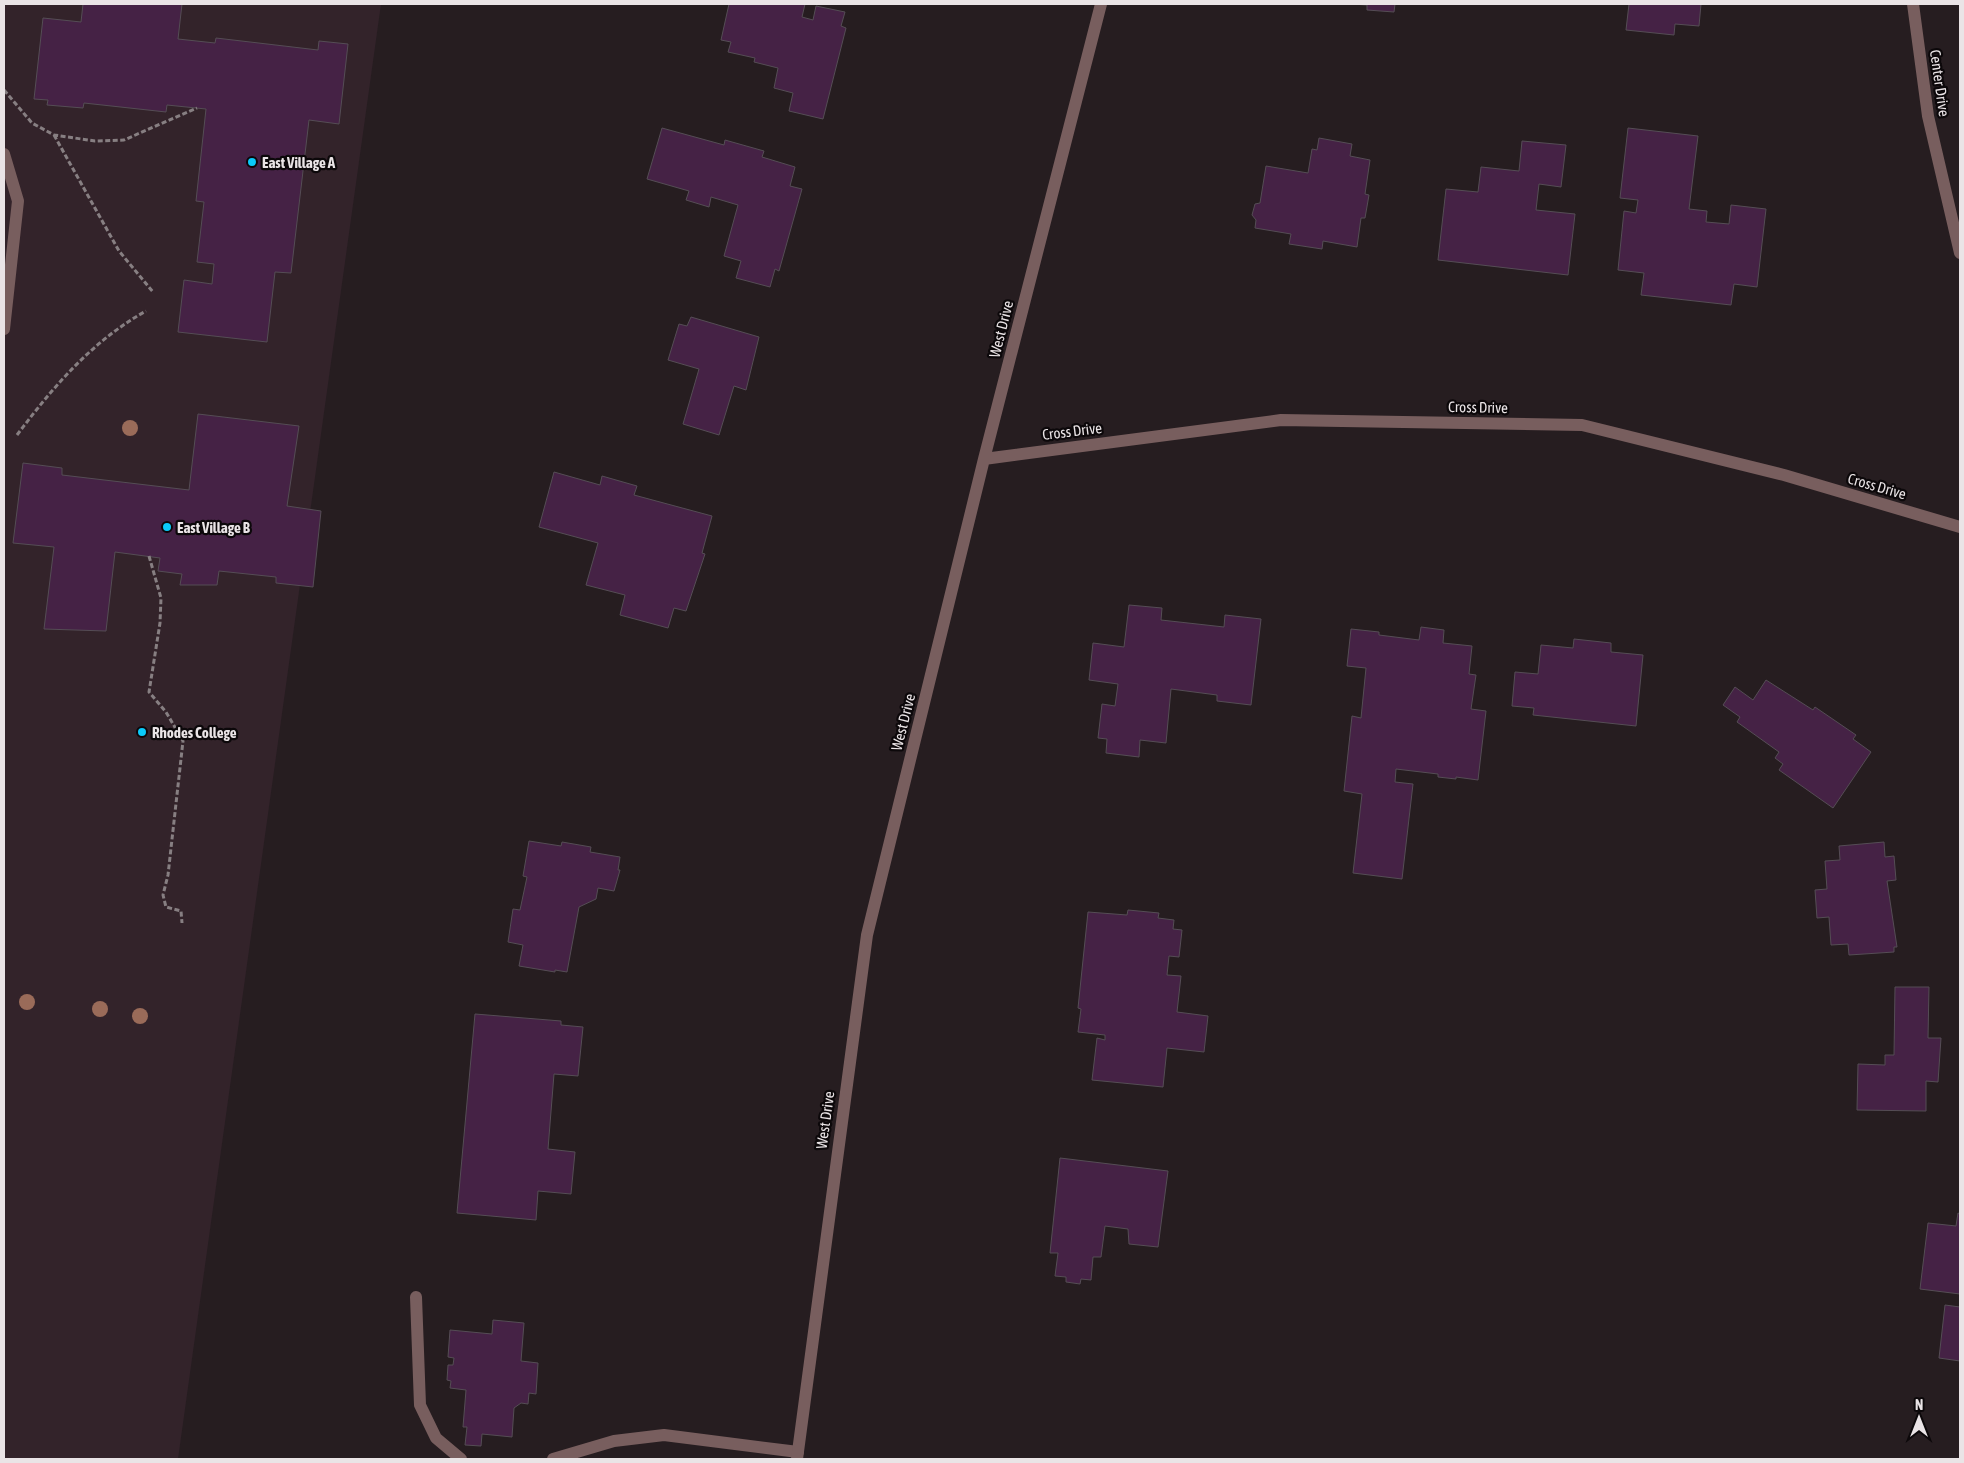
<svg xmlns="http://www.w3.org/2000/svg" width="1964" height="1463" viewBox="0 0 1964 1463" font-family="'Asap Condensed',sans-serif">
<style>
.built{fill:#33232a}
.building{fill:#452245;stroke:#554d55}
.lines{fill:none;stroke-linecap:round;stroke-linejoin:round}
.path{stroke:#877f82;stroke-width:3;stroke-dasharray:5 2.5;stroke-linecap:butt}
.service{stroke:#785e5e;stroke-width:12}
.minor{stroke:#785e5e;stroke-width:12}
.tree{fill:#9a6b59}
.poi-dot{fill:#0acafa;stroke:#0c080a;stroke-width:2}
.labels{text-anchor:middle;dominant-baseline:central;stroke-width:4.5;stroke-linejoin:round;paint-order:stroke}
.street-label{font-size:15px;fill:#eae4e6;stroke:#0c080a}
.poi-label{font-size:15px;font-weight:bold;fill:#eae4e6;stroke:#0c080a;text-anchor:start}
</style>
<rect width="100%" height="100%" fill="#261d20"/>
<!-- built -->
<path class="built" d="M4,4H381L178,1459H4Z"/>
<!-- building -->
<path class="building" d="M83,4H182L178,39L215,43L216,38L318,50L319,41L348,44L339,124L309,120L291,273L275,272L267,342L178,332L184,280L212,284L214,264L197,262L204,202L196,201L206,109L167,105L166,112L84,103L83,108L47,105L48,100L34,99L43,18L81,22Z
M729,4H805L802,17L813,20L816,6L845,12L841,26L846,28L823,119L789,111L793,93L774,88L778,68L754,62L755,58L728,52L731,42L721,40Z
M1352,4H1395L1394,12L1367,10V5Z
M1629,4H1701L1699,26L1675,24L1674,35L1626,30Z
M662,128L724,145L725,140L764,151L762,157L795,167L790,186L802,189L779,271L775,269L770,287L736,278L741,261L724,256L738,205L711,197L709,207L686,200L689,191L647,179Z
M1628,128L1698,136L1689,209L1707,211L1706,222L1729,224L1731,205L1766,209L1757,287L1734,284L1731,305L1641,295L1644,273L1618,270L1624,211L1636,213L1638,200L1620,198Z
M1319,138L1352,144L1350,156L1370,160L1365,194L1369,195L1365,218H1361L1357,247L1323,241L1322,249L1289,244L1291,234L1255,228L1256,220L1252,215L1255,204L1260,203L1266,166L1308,173L1312,149L1317,150Z
M1522,141L1566,145L1561,187L1539,184L1536,210L1575,214L1568,275L1438,260L1446,189L1478,192L1481,167L1519,171Z
M691,317L759,337L746,390L734,386L719,435L683,424L699,369L668,360L679,324L687,326Z
M198,414L299,426L287,506L321,511L313,587L276,583V577L219,571L217,585H180L182,574L158,571L160,558L115,552L106,631L44,629L54,547L13,543L23,463L62,468V475L189,490Z
M554,472L600,485L602,476L637,486L634,495L712,516L702,553L705,554L686,611L674,608L668,628L620,615L625,595L586,585L598,543L539,527Z
M1129,605L1162,608L1161,620L1224,627L1225,615L1261,619L1251,705L1217,701V695L1171,689L1166,743L1140,740L1139,757L1106,753L1107,739L1098,738L1102,704L1115,706L1118,684L1089,680L1093,643L1124,647Z
M1421,627L1444,630L1443,643L1472,646L1469,674L1476,675L1471,709L1486,711L1478,780L1456,777V779L1438,777V774L1396,769L1395,782L1413,784L1402,879L1353,873L1362,794L1344,791L1352,716L1361,718L1366,668L1347,666L1351,629L1379,632V635L1419,640Z
M1574,639L1611,643V652L1643,655L1636,726L1533,715L1534,708L1512,706L1515,672L1538,674L1541,645L1573,648Z
M1766,680L1813,710L1815,707L1856,735L1853,739L1871,752L1833,808L1779,770L1783,764L1775,758L1779,752L1737,722L1740,717L1723,705L1735,687L1753,700Z
M529,841L561,846L562,842L591,847L590,852L620,857L618,870H620L614,891L598,888L596,899L579,907L567,972L555,970V972L519,966L523,945L508,942L513,909L520,910L527,877L523,876Z
M1884,842L1885,857L1894,856L1896,880L1887,881L1897,947H1894V952L1849,955L1848,944L1831,945L1829,917L1817,918L1815,890L1827,889L1825,861L1840,860L1839,846Z
M1128,910L1159,913L1158,918L1174,920L1173,929L1182,930L1179,957L1169,956L1167,975L1181,976L1177,1012L1208,1016L1204,1052L1167,1048L1163,1087L1092,1080L1097,1038L1105,1040V1035L1078,1032L1081,1009L1078,1008L1088,912L1127,915Z
M1895,987H1929L1928,1038H1941L1938,1082L1926,1081V1111L1857,1110L1858,1064L1885,1065V1055H1894Z
M475,1014L561,1021V1025L583,1027L578,1076L554,1074L548,1149L575,1152L571,1194L538,1191L536,1220L457,1213Z
M1060,1158L1168,1171L1158,1247L1129,1244L1128,1229L1105,1226L1101,1257H1093L1091,1280L1081,1279L1080,1284L1066,1282V1277L1055,1276L1058,1253H1050Z
M1958,1213L1960,1214V1294L1920,1289L1928,1223L1956,1226Z
M1945,1305L1960,1307V1361L1939,1358Z
M493,1320L524,1323L521,1361L538,1363L536,1394L529,1393L528,1404L521,1403L514,1408L512,1437L482,1434L481,1446L465,1445L467,1427H463L466,1390L450,1388L451,1381L447,1380L448,1365H453L454,1358L448,1357L450,1330L492,1334Z"/>
<g class="lines">
<!-- path -->
<path class="path" d="M4,90L32,123L54,135L95,141L124,140L197,108
M54,135L119,251L153,292
M17,435C53,387 92,341 146,311
M149,556L161,598L160,623L149,692L166,712L183,741L168,875L163,895L166,907L181,911L182,923"/>
<!-- service -->
<path class="service" d="M4,154L18,201L4,329
M416,1297L420,1405L436,1438L461,1459
M553,1459L614,1441L664,1435L798,1452"/>
<!-- minor -->
<path class="minor" d="M1913,4L1928,116L1960,253
M984,459L1281,420L1582,425L1784,475L1960,527
M797,1459L867,935L984,459L1101,4"/>
</g>
<!-- trees -->
<g class="tree">
<circle cx="130" cy="428" r="8"/>
<circle cx="27" cy="1002" r="8"/>
<circle cx="100" cy="1009" r="8"/>
<circle cx="140" cy="1016" r="8"/>
</g>
<!-- markers -->
<g class="poi-dot">
<circle cx="252" cy="162" r="5"/>
<circle cx="167" cy="527" r="5"/>
<circle cx="142" cy="732" r="5"/>
</g>
<g class="labels">
<!-- street labels -->
<g class="street-label">
<text transform="translate(1940 83) rotate(82)">Center Drive</text>
<text transform="translate(1001 329) rotate(-76)">West Drive</text>
<text transform="translate(1478 407) rotate(1)">Cross Drive</text>
<text transform="translate(1072 431) rotate(-7)">Cross Drive</text>
<text transform="translate(1877 486) rotate(16)">Cross Drive</text>
<text transform="translate(903 722) rotate(-76)">West Drive</text>
<text transform="translate(825 1120) rotate(-82)">West Drive</text>
</g>
<!-- poi labels -->
<g class="poi-label">
<text x="262" y="162">East Village A</text>
<text x="177" y="527">East Village B</text>
<text x="152" y="732">Rhodes College</text>
</g>
</g>
<!-- border -->
<rect width="1964" height="1463" fill="none" stroke="#eae4e6" stroke-width="10"/>
<!-- north arrow -->
<g transform="translate(1919 1418)" stroke="#0c080a" stroke-width="4" paint-order="stroke">
<path d="M0-4L9 19L0 12L-9 19Z" fill="#eae4e6"/>
<text y="-8" font-size="14" font-weight="bold" text-anchor="middle" fill="#eae4e6">N</text>
</g>
</svg>
